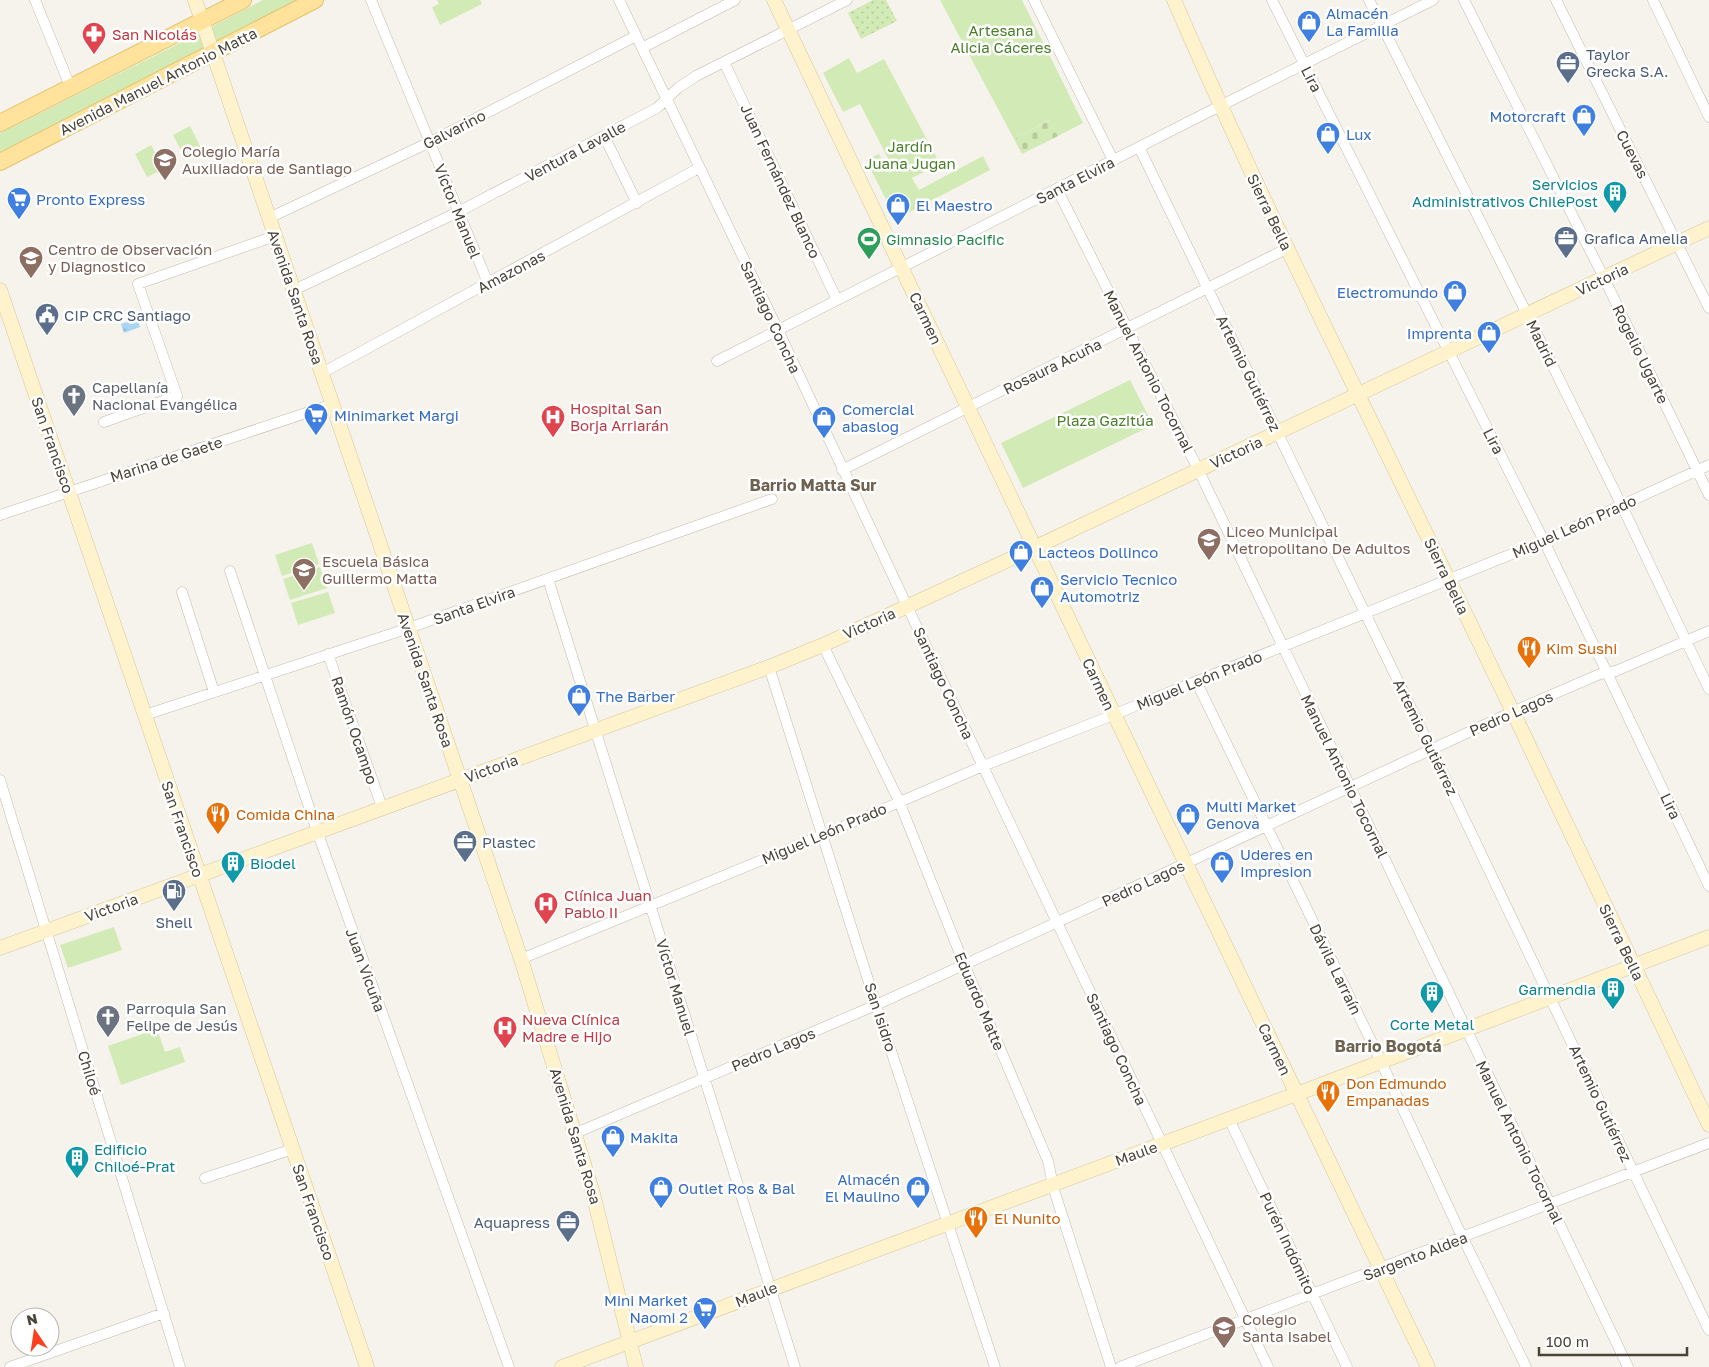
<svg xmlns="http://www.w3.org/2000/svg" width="1709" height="1367" viewBox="0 0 1709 1367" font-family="'Golos Text',sans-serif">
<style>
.grass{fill:url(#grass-dots)}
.cemetery{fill:url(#cemetery-stones)}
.green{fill:#d2eab5}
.water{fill:url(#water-ripples)}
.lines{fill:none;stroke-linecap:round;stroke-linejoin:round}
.street-casing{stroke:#c2bbae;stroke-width:11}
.secondary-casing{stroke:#d6c79b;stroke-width:15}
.primary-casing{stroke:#e6c16a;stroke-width:18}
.street{stroke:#fff;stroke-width:10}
.secondary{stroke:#fff3cd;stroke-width:14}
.primary{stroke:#ffe39c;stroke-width:16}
.labels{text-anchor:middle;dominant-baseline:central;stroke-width:5;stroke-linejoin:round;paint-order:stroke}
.shop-label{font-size:15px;fill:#366cbe;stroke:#fff;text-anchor:start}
.park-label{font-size:15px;fill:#4a7f2a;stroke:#fff}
.health-label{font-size:15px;fill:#be3a42;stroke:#fff;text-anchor:start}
.service-label{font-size:15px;fill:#4e5e75;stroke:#fff;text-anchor:start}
.street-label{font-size:15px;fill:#4b4439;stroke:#fff}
.education-label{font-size:15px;fill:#785e54;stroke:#fff;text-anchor:start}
.culture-label{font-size:15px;fill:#0d838f;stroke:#fff;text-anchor:end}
.leisure-label{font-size:15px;fill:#27864d;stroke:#fff;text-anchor:start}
.worship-label{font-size:15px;fill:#5b616d;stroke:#fff;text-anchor:start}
.food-label{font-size:15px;fill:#c56008;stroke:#fff;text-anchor:start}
.neighbourhood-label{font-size:16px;font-weight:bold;fill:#6e6250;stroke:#fff}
</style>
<defs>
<pattern id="grass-dots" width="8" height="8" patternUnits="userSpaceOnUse" patternTransform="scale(1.25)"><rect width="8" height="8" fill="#d2eab5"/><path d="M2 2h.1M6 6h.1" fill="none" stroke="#b6ca9c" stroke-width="1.8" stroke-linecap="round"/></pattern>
<pattern id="cemetery-stones" width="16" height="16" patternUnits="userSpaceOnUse" patternTransform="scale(1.25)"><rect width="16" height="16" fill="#d2eab5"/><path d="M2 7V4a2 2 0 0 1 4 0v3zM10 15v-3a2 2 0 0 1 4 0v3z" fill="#b6ca9c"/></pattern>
<pattern id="water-ripples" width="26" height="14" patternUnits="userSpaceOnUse" patternTransform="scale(1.25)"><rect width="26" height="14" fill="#a9d4f2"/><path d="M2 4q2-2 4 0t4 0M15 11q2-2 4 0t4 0" fill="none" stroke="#8caec5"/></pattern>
</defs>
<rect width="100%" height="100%" fill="#f6f3ec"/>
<!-- grass -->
<path class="grass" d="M873,0H886L897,21L861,39L848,13Z"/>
<!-- cemetery -->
<path class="cemetery" d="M1050,120L1058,136L1022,154L1014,139Z"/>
<!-- green -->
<path class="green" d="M263,0H301L190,58L0,153V133L180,43Z
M437,0H480L482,4L440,25L432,7L439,4Z
M940,0H1022L1083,123L1058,136L1049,120L1014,139Z
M849,58L857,73L884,59L940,164L912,178L919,190L983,156L990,170L896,219L866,160L879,154L886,169L892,166L860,104L843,112L823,73Z
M190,126L202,150L185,158L173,135Z
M151,145L164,169L147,177L135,154Z
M1130,380L1153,425L1023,488L1001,443Z
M312,543L319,564L282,576L275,555Z
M320,567L327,588L290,600L283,579Z
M328,592L335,613L298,625L291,603Z
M114,927L122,950L68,968L60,945Z
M157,1029L165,1052L180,1047L185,1062L121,1085L108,1046Z"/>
<!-- water -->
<path class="water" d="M137,319L140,327L124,333L121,324Z"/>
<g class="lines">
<defs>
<path id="street" d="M35,0L70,86
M371,0L488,283
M619,0L778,330L907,606L1268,1367
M1034,0L1113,160
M1272,0L1544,541L1709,886
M1369,0L1527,314L1622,506L1709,689
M1464,0L1604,278L1709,495
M1556,0L1709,308
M1653,0L1709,117
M642,48L735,0
M724,62L837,300
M604,136L637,203
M1139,147L1431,749L1709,1330
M1057,189L1198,469L1628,1367
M269,218L430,142L636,36
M294,290L458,212L657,108L678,88L696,76L847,0
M717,361L1220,106L1433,0
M322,373L699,168
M104,422L177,396L138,284L275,236
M842,470L1288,248
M0,515L333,404
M230,571L317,831L509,1367
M548,579L795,1367
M182,592L214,692
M823,645L899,801L964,964L1048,1161L1054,1190L1111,1367
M328,654L382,807
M769,667L876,1005L995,1367
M1196,681L1376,1051L1459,1230L1526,1367
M647,696L652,710
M145,715L409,628L772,499
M0,780L180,1367
M521,959L835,830L983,766L1098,721L1544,541L1709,465
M1229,1119L1347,1367
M576,1133L876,1005L1193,860L1512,712L1600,674L1616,671L1709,631
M205,1178L293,1149
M10,1367L164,1313
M1120,1367L1709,1143"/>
<path id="secondary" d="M195,0L521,959L592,1190L636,1367
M774,0L1114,714L1428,1367
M1174,0C1257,192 1350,378 1442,566C1533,751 1621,938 1709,1125
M0,290L367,1367
M0,948L769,667L823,645L1019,555L1709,228
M562,1367L1315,1087L1709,937"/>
<path id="primary" d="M0,123L243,0
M0,162L315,0"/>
</defs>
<!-- street casing -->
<use href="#street" class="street-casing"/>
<!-- secondary casing -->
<use href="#secondary" class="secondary-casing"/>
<!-- primary casing -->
<use href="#primary" class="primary-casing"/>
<!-- street -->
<use href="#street" class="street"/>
<!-- secondary -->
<use href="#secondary" class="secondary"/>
<!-- primary -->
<use href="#primary" class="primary"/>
</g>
<!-- icons -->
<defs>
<symbol id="shop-pin" viewBox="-11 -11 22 30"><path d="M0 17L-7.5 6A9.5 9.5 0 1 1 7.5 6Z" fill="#3f7fe0" stroke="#fff"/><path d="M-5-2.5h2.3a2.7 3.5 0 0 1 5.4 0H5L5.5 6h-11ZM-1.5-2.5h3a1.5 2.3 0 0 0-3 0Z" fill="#fff"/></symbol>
<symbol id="pharmacy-pin" viewBox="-11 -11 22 30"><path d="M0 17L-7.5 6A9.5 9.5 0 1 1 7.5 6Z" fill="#e0444e" stroke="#fff"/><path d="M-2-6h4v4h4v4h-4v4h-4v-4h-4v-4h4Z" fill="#fff"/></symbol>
<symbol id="office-pin" viewBox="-11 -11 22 30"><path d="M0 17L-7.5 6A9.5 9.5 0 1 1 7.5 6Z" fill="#5c6f8a" stroke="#fff"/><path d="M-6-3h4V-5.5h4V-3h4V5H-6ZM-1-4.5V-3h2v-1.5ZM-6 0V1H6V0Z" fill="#fff"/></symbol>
<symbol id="school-pin" viewBox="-11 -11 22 30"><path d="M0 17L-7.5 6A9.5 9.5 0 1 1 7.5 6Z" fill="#8d6e63" stroke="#fff"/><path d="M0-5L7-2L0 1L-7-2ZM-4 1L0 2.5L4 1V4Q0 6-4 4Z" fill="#fff"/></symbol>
<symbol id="building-pin" viewBox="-11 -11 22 30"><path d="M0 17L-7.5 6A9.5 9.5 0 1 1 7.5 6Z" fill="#0f9aa8" stroke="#fff"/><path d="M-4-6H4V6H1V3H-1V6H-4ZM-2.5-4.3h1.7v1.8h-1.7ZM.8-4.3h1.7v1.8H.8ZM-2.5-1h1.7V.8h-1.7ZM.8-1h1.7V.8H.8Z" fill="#fff"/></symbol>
<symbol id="supermarket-pin" viewBox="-11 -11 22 30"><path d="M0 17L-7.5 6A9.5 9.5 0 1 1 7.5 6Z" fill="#3f7fe0" stroke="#fff"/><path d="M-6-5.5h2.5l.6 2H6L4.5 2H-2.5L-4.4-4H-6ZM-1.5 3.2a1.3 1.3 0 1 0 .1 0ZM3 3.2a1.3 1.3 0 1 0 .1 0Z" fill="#fff"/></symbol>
<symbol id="stadium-pin" viewBox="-11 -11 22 30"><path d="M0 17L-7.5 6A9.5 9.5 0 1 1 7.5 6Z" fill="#2e9e5b" stroke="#fff"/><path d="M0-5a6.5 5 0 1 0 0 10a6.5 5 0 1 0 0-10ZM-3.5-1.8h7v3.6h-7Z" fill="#fff"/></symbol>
<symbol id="civic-pin" viewBox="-11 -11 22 30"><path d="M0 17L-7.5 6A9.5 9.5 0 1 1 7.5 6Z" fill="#5c6f8a" stroke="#fff"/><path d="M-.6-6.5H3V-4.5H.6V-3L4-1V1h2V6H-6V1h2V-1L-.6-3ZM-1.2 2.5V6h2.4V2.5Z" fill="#fff"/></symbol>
<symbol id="church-pin" viewBox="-11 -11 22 30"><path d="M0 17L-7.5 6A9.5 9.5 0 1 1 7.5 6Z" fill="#6b7280" stroke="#fff"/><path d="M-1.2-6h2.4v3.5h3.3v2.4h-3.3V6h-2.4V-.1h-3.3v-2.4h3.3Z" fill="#fff"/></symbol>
<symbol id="hospital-pin" viewBox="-11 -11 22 30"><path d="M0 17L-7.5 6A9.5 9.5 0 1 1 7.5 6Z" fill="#e0444e" stroke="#fff"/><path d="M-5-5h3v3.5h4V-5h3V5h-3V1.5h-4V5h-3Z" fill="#fff"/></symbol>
<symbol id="restaurant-pin" viewBox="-11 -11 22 30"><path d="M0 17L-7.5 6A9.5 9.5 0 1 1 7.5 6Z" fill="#e8710a" stroke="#fff"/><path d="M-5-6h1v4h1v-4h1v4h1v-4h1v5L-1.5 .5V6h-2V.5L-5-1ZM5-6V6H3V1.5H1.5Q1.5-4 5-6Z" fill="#fff"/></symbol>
<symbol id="fuel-pin" viewBox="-11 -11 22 30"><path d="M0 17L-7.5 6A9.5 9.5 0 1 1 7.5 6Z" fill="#5c6f8a" stroke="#fff"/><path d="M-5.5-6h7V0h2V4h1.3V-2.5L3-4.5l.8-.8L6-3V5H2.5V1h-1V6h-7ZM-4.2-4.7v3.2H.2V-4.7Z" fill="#fff"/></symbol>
</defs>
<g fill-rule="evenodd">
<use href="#shop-pin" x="1295" y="8" width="28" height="38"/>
<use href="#pharmacy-pin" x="80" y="20" width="28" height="38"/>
<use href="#office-pin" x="1554" y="49" width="28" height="38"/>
<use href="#shop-pin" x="1570" y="102" width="28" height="38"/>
<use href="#shop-pin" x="1314" y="120" width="28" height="38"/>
<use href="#school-pin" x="151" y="146" width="28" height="38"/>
<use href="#building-pin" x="1601" y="179" width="28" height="38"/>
<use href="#supermarket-pin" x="5" y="185" width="28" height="38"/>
<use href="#shop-pin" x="884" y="191" width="28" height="38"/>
<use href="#office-pin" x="1552" y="224" width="28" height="38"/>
<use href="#stadium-pin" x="855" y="225" width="28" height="38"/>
<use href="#school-pin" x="17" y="244" width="28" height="38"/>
<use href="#shop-pin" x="1441" y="278" width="28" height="38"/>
<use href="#civic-pin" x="33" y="301" width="28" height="38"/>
<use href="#shop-pin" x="1475" y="319" width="28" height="38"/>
<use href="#church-pin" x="60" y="382" width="28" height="38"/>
<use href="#supermarket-pin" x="302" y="401" width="28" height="38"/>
<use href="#hospital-pin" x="539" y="403" width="28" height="38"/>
<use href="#shop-pin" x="810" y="404" width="28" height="38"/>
<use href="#school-pin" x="1195" y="526" width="28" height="38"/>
<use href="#shop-pin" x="1007" y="538" width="28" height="38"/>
<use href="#school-pin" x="290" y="556" width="28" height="38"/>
<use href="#shop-pin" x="1028" y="574" width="28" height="38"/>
<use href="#restaurant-pin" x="1515" y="634" width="28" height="38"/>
<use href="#shop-pin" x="565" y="682" width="28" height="38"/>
<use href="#restaurant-pin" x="204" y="800" width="28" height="38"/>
<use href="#shop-pin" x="1174" y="801" width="28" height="38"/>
<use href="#office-pin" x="451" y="828" width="28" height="38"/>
<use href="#building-pin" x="219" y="849" width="28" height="38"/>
<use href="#shop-pin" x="1208" y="849" width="28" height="38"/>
<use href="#fuel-pin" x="160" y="877" width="28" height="38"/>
<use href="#hospital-pin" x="532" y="890" width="28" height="38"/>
<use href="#building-pin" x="1599" y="975" width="28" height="38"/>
<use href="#building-pin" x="1418" y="979" width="28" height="38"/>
<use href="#church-pin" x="94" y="1003" width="28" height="38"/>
<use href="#hospital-pin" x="491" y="1014" width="28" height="38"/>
<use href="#restaurant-pin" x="1314" y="1078" width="28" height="38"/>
<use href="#shop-pin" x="599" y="1123" width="28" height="38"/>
<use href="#building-pin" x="63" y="1144" width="28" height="38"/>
<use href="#shop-pin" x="647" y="1174" width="28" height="38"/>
<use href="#shop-pin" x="904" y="1174" width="28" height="38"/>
<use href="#restaurant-pin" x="962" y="1204" width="28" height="38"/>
<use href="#office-pin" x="554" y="1208" width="28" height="38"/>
<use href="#supermarket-pin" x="691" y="1295" width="28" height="38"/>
<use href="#school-pin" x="1210" y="1314" width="28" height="38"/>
</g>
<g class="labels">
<!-- shop labels -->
<g class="shop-label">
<text x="1326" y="13">Almacén<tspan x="1326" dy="17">La Familia</tspan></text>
<text x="1566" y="116" text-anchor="end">Motorcraft</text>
<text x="1346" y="134">Lux</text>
<text x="36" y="199">Pronto Express</text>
<text x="916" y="205">El Maestro</text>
<text x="1438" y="292" text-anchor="end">Electromundo</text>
<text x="1472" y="333" text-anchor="end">Imprenta</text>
<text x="842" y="409">Comercial<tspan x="842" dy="17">abaslog</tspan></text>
<text x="334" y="415">Minimarket Margi</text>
<text x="1038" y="552">Lacteos Dollinco</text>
<text x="1060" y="579">Servicio Tecnico<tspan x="1060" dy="17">Automotriz</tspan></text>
<text x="596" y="696">The Barber</text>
<text x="1206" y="806">Multi Market<tspan x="1206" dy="17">Genova</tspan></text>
<text x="1240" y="854">Uderes en<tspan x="1240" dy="17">Impresion</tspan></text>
<text x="630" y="1137">Makita</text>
<text x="900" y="1179" text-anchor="end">Almacén<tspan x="900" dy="17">El Maulino</tspan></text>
<text x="678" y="1188">Outlet Ros &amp; Bal</text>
<text x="688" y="1300" text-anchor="end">Mini Market<tspan x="688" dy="17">Naomi 2</tspan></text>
</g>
<!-- park labels -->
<g class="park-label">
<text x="1001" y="30">Artesana<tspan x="1001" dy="17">Alicia Cáceres</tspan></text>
<text x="910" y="146">Jardín<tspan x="910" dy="17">Juana Jugan</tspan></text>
<text x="1105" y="420">Plaza Gazitúa</text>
</g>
<!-- health labels -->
<g class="health-label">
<text x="112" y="34">San Nicolás</text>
<text x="570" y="408">Hospital San<tspan x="570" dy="17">Borja Arriarán</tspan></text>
<text x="564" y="895">Clínica Juan<tspan x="564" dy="17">Pablo II</tspan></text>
<text x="522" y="1019">Nueva Clínica<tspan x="522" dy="17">Madre e Hijo</tspan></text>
</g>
<!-- service labels -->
<g class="service-label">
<text x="1586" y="54">Taylor<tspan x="1586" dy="17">Grecka S.A.</tspan></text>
<text x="1584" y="238">Grafica Amelia</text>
<text x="64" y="315">CIP CRC Santiago</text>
<text x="482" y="842">Plastec</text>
<text x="174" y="922" text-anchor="middle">Shell</text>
<text x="550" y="1222" text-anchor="end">Aquapress</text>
</g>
<!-- street labels -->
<g class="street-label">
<text transform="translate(1312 79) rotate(63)">Lira</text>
<text transform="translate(158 81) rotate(-27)">Avenida Manuel Antonio Matta</text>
<text transform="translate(454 129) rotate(-27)">Galvarino</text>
<text transform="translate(575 151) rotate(-28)">Ventura Lavalle</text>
<text transform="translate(1633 154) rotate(63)">Cuevas</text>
<text transform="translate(1075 180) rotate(-27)">Santa Elvira</text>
<text transform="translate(781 181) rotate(65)">Juan Fernández Blanco</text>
<text transform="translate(458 211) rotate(68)">Víctor Manuel</text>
<text transform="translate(1270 212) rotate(64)">Sierra Bella</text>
<text transform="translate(511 271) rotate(-28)">Amazonas</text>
<text transform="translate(1602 279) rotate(-25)">Victoria</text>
<text transform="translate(296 297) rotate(71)">Avenida Santa Rosa</text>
<text transform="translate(771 317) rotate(65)">Santiago Concha</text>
<text transform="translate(926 318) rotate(65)">Carmen</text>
<text transform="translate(1542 343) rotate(64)">Madrid</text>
<text transform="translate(1641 354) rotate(64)">Rogelio Ugarte</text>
<text transform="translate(1052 366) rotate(-26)">Rosaura Acuña</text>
<text transform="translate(1149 371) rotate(63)">Manuel Antonio Tocornal</text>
<text transform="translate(1249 373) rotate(64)">Artemio Gutiérrez</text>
<text transform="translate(1494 441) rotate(63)">Lira</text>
<text transform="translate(53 445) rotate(71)">San Francisco</text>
<text transform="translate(1236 452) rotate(-25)">Victoria</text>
<text transform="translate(166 459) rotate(-18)">Marina de Gaete</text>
<text transform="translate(1574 526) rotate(-24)">Miguel León Prado</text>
<text transform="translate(1447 576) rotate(64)">Sierra Bella</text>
<text transform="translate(474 605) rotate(-20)">Santa Elvira</text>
<text transform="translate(869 623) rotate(-24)">Victoria</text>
<text transform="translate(426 680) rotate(71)">Avenida Santa Rosa</text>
<text transform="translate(1199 680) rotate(-22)">Miguel León Prado</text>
<text transform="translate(944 683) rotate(65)">Santiago Concha</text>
<text transform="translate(1099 684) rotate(65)">Carmen</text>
<text transform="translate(1511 713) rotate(-24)">Pedro Lagos</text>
<text transform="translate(355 730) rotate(71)">Ramón Ocampo</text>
<text transform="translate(1426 737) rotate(64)">Artemio Gutiérrez</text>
<text transform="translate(491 768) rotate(-20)">Victoria</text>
<text transform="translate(1345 776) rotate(64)">Manuel Antonio Tocornal</text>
<text transform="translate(1671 806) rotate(64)">Lira</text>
<text transform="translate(183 829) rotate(71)">San Francisco</text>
<text transform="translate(824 833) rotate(-23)">Miguel León Prado</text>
<text transform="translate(1143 883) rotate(-25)">Pedro Lagos</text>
<text transform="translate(111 907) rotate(-20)">Victoria</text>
<text transform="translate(1622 942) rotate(64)">Sierra Bella</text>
<text transform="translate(1336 969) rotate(64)">Dávila Larraín</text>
<text transform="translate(366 970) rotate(70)">Juan Vicuña</text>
<text transform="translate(676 987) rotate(73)">Víctor Manuel</text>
<text transform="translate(980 1001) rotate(67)">Eduardo Matte</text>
<text transform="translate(881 1017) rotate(72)">San Isidro</text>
<text transform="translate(773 1049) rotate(-23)">Pedro Lagos</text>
<text transform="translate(1117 1049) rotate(65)">Santiago Concha</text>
<text transform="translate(1275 1049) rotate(64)">Carmen</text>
<text transform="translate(90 1073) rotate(73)">Chiloé</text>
<text transform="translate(1601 1103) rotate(65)">Artemio Gutiérrez</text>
<text transform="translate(576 1136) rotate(73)">Avenida Santa Rosa</text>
<text transform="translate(1520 1142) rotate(64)">Manuel Antonio Tocornal</text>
<text transform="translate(1136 1153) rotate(-20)">Maule</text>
<text transform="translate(314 1212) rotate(71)">San Francisco</text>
<text transform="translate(1288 1243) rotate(65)">Purén Indómito</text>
<text transform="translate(1415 1256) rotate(-21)">Sargento Aldea</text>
<text transform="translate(756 1294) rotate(-21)">Maule</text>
</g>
<!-- education labels -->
<g class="education-label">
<text x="182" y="151">Colegio María<tspan x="182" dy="17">Auxiliadora de Santiago</tspan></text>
<text x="48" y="249">Centro de Observación<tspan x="48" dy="17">y Diagnostico</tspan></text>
<text x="1226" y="531">Liceo Municipal<tspan x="1226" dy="17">Metropolitano De Adultos</tspan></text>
<text x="322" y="561">Escuela Básica<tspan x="322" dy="17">Guillermo Matta</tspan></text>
<text x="1242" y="1319">Colegio<tspan x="1242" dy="17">Santa Isabel</tspan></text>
</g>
<!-- culture labels -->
<g class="culture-label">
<text x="1598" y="184">Servicios<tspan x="1598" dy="17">Administrativos ChilePost</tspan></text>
<text x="250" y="863" text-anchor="start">Biodel</text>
<text x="1596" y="989">Garmendia</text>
<text x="1432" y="1024" text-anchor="middle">Corte Metal</text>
<text x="94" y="1149" text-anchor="start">Edificio<tspan x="94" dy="17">Chiloé-Prat</tspan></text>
</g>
<!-- leisure labels -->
<g class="leisure-label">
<text x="886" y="239">Gimnasio Pacific</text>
</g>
<!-- worship labels -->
<g class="worship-label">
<text x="92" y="387">Capellanía<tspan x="92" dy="17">Nacional Evangélica</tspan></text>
<text x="126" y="1008">Parroquia San<tspan x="126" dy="17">Felipe de Jesús</tspan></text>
</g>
<!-- food labels -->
<g class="food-label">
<text x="1546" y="648">Kim Sushi</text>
<text x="236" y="814">Comida China</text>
<text x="1346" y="1083">Don Edmundo<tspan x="1346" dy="17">Empanadas</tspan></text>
<text x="994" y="1218">El Nunito</text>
</g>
<!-- neighbourhood labels -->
<g class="neighbourhood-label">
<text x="813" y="485">Barrio Matta Sur</text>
<text x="1388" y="1046">Barrio Bogotá</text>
</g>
</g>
<!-- north arrow -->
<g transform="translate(35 1332) rotate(347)"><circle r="24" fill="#ffffff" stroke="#b7b4b0"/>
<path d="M0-4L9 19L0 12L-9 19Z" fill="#fc3f1d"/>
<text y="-8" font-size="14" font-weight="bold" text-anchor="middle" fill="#4b4439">N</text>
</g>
<!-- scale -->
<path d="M1539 1347v8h148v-8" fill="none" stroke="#4b4439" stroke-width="2.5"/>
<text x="1546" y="1347" font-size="15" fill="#4b4439" stroke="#ffffff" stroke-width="4" paint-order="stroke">100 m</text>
</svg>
